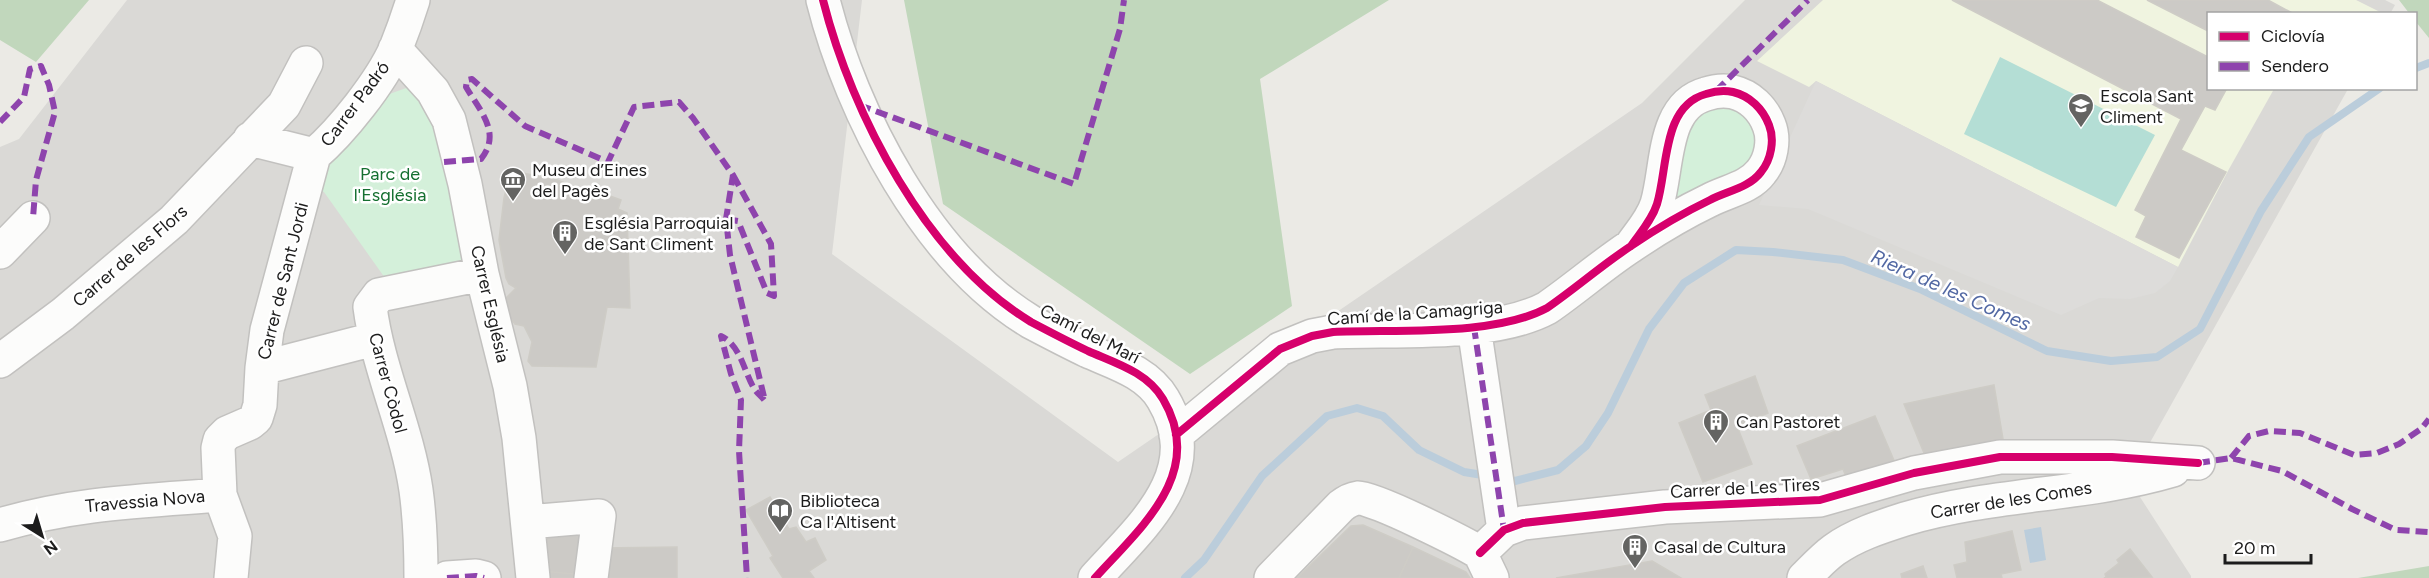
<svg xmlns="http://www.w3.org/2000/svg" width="2429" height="578" viewBox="0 0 2429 578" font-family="Figtree,sans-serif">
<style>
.residential{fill:#dad9d6}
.education{fill:#f0f4e0}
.forest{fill:#c1d7bc}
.park{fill:#d4f0da}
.pitch{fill:#b4ded5}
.parking{fill:#dddcda}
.water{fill:#bbcddb}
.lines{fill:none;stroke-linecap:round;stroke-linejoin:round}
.stream{stroke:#bbcddb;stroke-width:8}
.building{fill:#cccac6;stroke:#ceccc6;stroke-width:1.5}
.minor-casing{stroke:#c2c1bf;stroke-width:36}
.minor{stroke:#fcfcfb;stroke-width:33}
.quiet{stroke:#8e44ad;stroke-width:6;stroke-dasharray:12 6;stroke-linecap:butt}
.cycleway-casing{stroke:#fff;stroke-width:11}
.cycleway{stroke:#d6006c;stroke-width:8}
.labels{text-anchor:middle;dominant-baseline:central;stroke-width:5;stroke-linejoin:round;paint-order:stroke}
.poi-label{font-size:18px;fill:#1c1c1c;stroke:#fff;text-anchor:start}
.street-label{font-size:18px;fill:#1c1c1c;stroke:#fff}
.park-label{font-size:18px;fill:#156f30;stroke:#fff}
.water-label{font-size:20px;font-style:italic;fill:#5268a3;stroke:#fff}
</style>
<rect width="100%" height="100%" fill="#ebeae5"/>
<!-- residential -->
<path class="residential" d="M127,0H862L832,254L1118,462L1642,103L1745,0H2385L2395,5L2390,14H2208V88L2348,89L2129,480L2191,576V578H0V147L19,139Z"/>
<!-- education -->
<path class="education" d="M1823,0H2356L2380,12L2376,14H2208V88L2274,89L2229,169L2178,267L1816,81L1809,87L1757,61Z"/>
<!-- forest -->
<path class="forest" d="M0,0H89L36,62L0,40Z
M904,0H1389L1260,79L1292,306L1190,374L943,204Z
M2399,0H2429V38L2416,22V14L2409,13Z
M2429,566V578H2358Z"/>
<!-- park -->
<path class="park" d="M409,87L435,121L465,261L385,278L324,192L317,189L322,174L384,96Z
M1730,101L1758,126L1754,164L1671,213L1680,135L1692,112Z"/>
<!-- pitch -->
<path class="pitch" d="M2000,57L2155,135L2116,207L1964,134Z"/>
<!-- parking -->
<path class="parking" d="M1816,81L2178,267L2170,281L2155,293L2130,299L2099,298L2061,315L1808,209L1759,205Z"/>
<!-- water -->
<path class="water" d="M2041,527L2046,560L2030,563L2024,530Z"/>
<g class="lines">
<!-- stream -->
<path class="stream" d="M2416,68L2429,63
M1504,479L1515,481L1558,470L1586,446L1608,413L1649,329L1684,283L1736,250L1773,252L1843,260L1920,289L2047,351L2111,361L2157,357L2200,329L2261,211L2309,137L2380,88
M1185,578L1204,560L1262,476L1327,416L1357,408L1383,416L1419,450L1464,472L1489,476"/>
</g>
<!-- building -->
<path class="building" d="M1952,0H2097L2208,57V88H2227L2215,110L2205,106L2181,150L2226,172L2179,258L2136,237L2146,216L2135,210L2181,119Z
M2147,0H2268L2294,14H2208V31Z
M511,171L555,179L577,188L599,192L621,200L618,209L627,213L630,308L607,307L596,367L532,366L528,361L532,342L524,326L515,324L506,312V298L516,288L509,284L506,278L499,240L504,198Z
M1755,376L1768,413L1737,426L1752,464L1703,482L1679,423L1711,410L1705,395Z
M1994,385L2004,445L1926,458L1904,404Z
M1875,416L1896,465L1849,484L1843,469L1811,479L1797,446Z
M770,497L789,529L796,527L806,542L815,538L826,560L809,571L814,578H783L770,558L773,556L746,510Z
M546,523H593L585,575L541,571Z
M1363,525L1413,547L1399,578H1297L1351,526Z
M2012,531L2021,570L2001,574L2002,578H1957L1954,565L1967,562L1965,542Z
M677,547V578H595L601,548Z
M1413,547L1466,572L1470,578H1399Z
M2130,549L2152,577L2104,578L2106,577L2105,574L2119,563L2117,560Z
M1652,561L1681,578H1556Z
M1923,566L1927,578H1902L1901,574Z
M541,571L585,575V578H541Z"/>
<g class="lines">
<defs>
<path id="minor" d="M823,0C852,115 927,259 1031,322C1050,332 1069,342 1088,351C1115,363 1147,372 1163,399C1207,473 1140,528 1095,578
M395,49L433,91L449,120L465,184L482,274L510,386L519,438L533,578
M250,139L314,155
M314,155C342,131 381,82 396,48C402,33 408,16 413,0
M0,252L33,218
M1474,327L1504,530
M0,361L63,314L174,220L284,105L306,63
M262,368L374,339
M1176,435L1280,349L1312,336L1333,332C1395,329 1493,337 1547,308C1576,288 1602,265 1631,246C1656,229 1683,213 1710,200C1727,191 1749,188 1761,172C1771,160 1775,140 1769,125C1763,109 1750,96 1733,92C1724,90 1715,91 1706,94C1662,106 1668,168 1657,204C1652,220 1640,233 1631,246
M528,522L599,516L591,578
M0,525C75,503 143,501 220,495
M1480,553L1504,530L1523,523L1665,507L1820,500L1914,473L2000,457H2112L2198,463
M1480,553L1492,578
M231,578L235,536L220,495L218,448L220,440L227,433L250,423L256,418L260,405L262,368L267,330L314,155
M421,578C421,549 420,519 416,490C407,428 378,369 370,307L379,295L482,274
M447,578L476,576L484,578
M1271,578L1341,506C1346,502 1351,499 1358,498C1373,497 1464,543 1480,553
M1804,578C1813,569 1823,558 1834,550C1855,535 1880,527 1905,519C1992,493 2085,496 2173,470"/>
</defs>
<!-- minor casing -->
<use href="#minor" class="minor-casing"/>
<!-- minor -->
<use href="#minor" class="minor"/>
<!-- quiet -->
<path class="quiet" d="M1716,91L1808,0
M859,105L1074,184L1120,29L1124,0
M0,122L24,97L30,69L41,66L49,85L55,112L36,180L33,218
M444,162L481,159C502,133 480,111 466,87L467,80L472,79L525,126L608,162L634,107L679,102L693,118L733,175L726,219L730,255L765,401C762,397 758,394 755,390C744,373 741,345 721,336L731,374L741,400L739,451L747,578
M726,219L738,221L767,293L774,296L771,244L733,175
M1474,327L1504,530L1500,533
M2231,458L2249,436L2269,431L2300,433L2354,455L2377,453L2399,444L2421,429L2429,419
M2198,463L2231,458L2282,471L2352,509L2396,530L2429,532
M447,578L476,576L484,578"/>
<defs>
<path id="cycleway" d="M823,0C852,115 927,259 1031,322C1050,332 1069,342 1088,351C1115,363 1147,372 1163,399C1207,473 1140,528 1095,578
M1176,435L1280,349L1312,336L1333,332C1395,329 1493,337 1547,308C1576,288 1602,265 1631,246C1656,229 1683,213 1710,200C1727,191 1749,188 1761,172C1771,160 1775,140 1769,125C1763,109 1750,96 1733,92C1724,90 1715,91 1706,94C1662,106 1668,168 1657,204C1652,220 1640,233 1631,246
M1480,553L1504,530L1523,523L1665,507L1820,500L1914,473L2000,457H2112L2198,463"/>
</defs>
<!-- cycleway casing -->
<use href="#cycleway" class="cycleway-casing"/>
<!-- cycleway -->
<use href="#cycleway" class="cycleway"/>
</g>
<!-- icons -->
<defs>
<symbol id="school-pin" viewBox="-11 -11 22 30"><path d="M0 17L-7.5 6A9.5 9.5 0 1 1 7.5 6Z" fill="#646462" stroke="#fff"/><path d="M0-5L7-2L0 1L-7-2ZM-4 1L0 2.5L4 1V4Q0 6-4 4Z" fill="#fff"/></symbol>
<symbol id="museum-pin" viewBox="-11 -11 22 30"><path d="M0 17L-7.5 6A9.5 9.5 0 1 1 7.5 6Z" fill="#646462" stroke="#fff"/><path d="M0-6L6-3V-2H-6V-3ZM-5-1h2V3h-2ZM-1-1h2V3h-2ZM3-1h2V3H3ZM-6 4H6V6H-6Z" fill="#fff"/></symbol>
<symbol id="building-pin" viewBox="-11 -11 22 30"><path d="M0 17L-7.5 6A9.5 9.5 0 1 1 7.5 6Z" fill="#646462" stroke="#fff"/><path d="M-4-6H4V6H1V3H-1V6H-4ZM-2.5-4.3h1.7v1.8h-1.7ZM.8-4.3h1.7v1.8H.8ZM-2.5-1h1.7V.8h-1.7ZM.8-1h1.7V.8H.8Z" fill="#fff"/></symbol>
<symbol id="library-pin" viewBox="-11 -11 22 30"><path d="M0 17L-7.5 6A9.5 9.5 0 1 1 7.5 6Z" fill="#646462" stroke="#fff"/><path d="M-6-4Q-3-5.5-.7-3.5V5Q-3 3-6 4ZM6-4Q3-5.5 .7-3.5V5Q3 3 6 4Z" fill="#fff"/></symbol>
</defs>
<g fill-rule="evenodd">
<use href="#school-pin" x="2066" y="91" width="30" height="40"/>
<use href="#museum-pin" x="498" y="165" width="30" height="40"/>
<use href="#building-pin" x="550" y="218" width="30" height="40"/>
<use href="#building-pin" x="1701" y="407" width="30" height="40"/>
<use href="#library-pin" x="765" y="496" width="30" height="40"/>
<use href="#building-pin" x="1620" y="532" width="30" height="40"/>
</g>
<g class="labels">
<!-- poi labels -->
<g class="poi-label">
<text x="2100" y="96">Escola Sant<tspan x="2100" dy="21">Climent</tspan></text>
<text x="532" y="170">Museu d’Eines<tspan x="532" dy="21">del Pagès</tspan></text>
<text x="584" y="223">Església Parroquial<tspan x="584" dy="21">de Sant Climent</tspan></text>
<text x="1736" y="422">Can Pastoret</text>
<text x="800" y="501">Biblioteca<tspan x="800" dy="21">Ca l'Altisent</tspan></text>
<text x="1654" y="547">Casal de Cultura</text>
</g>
<!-- street labels -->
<g class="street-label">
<text transform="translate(355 104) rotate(-53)">Carrer Padró</text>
<text transform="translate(130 256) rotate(-41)">Carrer de les Flors</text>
<text transform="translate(283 281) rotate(-76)">Carrer de Sant Jordi</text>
<text transform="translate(490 304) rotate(77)">Carrer Església</text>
<text transform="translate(1415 313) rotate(-4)">Camí de la Camagriga</text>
<text transform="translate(1090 334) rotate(27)">Camí del Marí</text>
<text transform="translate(388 383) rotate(75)">Carrer Còdol</text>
<text transform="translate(1745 488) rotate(-3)">Carrer de Les Tires</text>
<text transform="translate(2011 500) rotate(-9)">Carrer de les Comes</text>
<text transform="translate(145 501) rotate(-5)">Travessia Nova</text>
</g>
<!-- park labels -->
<g class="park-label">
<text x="390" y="174">Parc de<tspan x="390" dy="21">l'Església</tspan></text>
</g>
<!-- water labels -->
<g class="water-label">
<text transform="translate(1951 290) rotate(24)">Riera de les Comes</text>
</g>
</g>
<!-- legend -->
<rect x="2207" y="12" width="210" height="78" fill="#ffffff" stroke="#a4a4a4" stroke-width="1.5"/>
<rect x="2219" y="32" width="30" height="9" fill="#d6006c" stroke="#a4a4a4" stroke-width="1.5"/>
<text x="2261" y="42" font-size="18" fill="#1c1c1c">Ciclovía</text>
<rect x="2219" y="62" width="30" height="9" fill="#8e44ad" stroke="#a4a4a4" stroke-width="1.5"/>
<text x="2261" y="72" font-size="18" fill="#1c1c1c">Sendero</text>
<!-- north arrow -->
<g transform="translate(42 536) rotate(143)" stroke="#ffffff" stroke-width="4.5" paint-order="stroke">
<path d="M0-4.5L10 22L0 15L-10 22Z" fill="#1c1c1c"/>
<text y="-9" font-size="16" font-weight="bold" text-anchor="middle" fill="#1c1c1c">N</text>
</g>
<!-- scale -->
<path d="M2225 554v9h86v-9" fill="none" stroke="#1c1c1c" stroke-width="3"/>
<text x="2234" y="554" font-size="18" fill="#1c1c1c" stroke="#ffffff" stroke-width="4.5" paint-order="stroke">20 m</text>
</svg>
